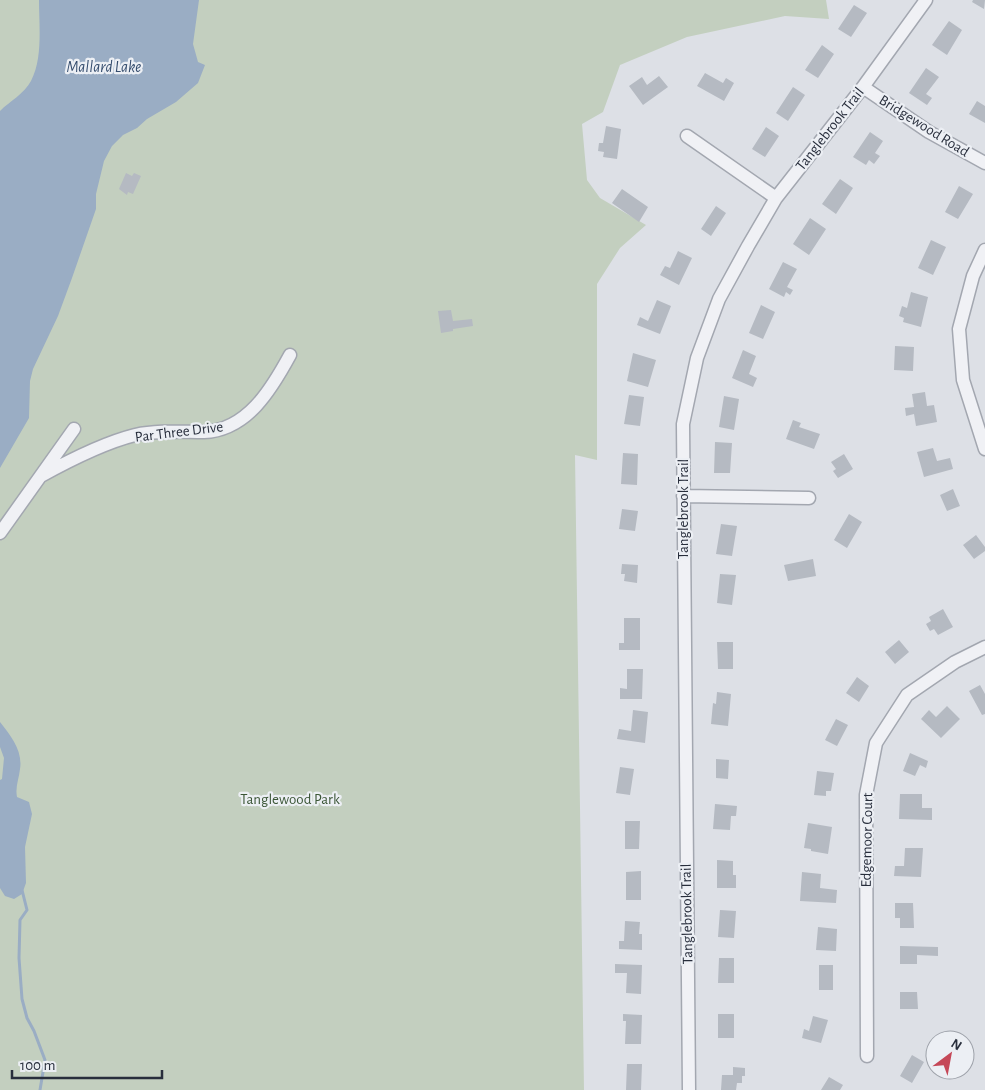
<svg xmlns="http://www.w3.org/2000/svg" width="985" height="1090" viewBox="0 0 985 1090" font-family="'Alegreya Sans',sans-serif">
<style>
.green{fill:#c3cfbf}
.water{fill:#9aadc4}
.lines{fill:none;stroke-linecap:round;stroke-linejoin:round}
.stream{stroke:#9aadc4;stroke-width:3}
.building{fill:#b5bac2}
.minor-casing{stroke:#a3a7b0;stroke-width:15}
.minor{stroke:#f0f1f5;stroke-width:12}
.labels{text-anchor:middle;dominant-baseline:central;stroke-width:4.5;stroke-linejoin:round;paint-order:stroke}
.street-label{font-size:15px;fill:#282e3c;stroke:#eceff4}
.park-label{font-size:15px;fill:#3b5636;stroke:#eceff4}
.water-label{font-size:16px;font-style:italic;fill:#344c6d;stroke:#eceff4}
</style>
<rect width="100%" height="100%" fill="#dde0e6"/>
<!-- green -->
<path class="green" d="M0,0H826L829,19L785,16L687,37L620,65L603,112L582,124L587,180L600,198L646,225L620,248L597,284V460L575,455L584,1090H0Z"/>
<!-- water -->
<path class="water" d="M39,0H199L193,44L198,62L205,65L198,83L176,102L147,119L137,128L123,135L112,146L104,161L96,194V209L72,278L58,316L33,369L30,381L29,418L0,468V111C10,101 24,94 31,81C43,58 39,26 39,0Z
M0,722C11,736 23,751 20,769C19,779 15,787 17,797L29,802L32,814L25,847L26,883L22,894L14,899L5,896L0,888V780L2,779L4,758L0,747Z"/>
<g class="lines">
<!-- stream -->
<path class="stream" d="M22,890L27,910L20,920L19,958L22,999L27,1018L34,1031L45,1060L40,1090"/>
</g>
<!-- building -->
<path class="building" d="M973,0H985L984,9L972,2Z
M854,5L867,13L851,37L838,29Z
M949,21L962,30L947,55L932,45Z
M822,45L834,54L818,78L805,70Z
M926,68L939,77L926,94L932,98L927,105L909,93Z
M705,73L723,83L726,78L734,83L724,101L697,86Z
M659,76L668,87L643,105L629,86L642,77L647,85Z
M793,87L805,95L788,121L776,113Z
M977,101L985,106V123L969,114Z
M606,126L621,129L617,159L603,157L604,152L598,151L599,143H603Z
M766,127L779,136L765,157L752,149Z
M870,132L883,141L875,153L880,156L874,164L869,160L866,165L853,157Z
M126,173L132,176L134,173L141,176L133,194L128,192L127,195L119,189Z
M840,179L853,188L836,214L822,204Z
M959,186L973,194L958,219L945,212Z
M622,189L648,207L639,222L612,203Z
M716,206L726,213L711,236L701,229Z
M810,218L826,229L809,255L793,244Z
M931,240L946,247L933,275L918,268Z
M678,251L692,258L679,285L660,275L665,266L670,268Z
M783,262L797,269L787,287L793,290L790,295L786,292L784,297L769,289Z
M911,292L928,297L921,327L903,322L904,318L899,316L902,306L907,308Z
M657,300L671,306L660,334L637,325L640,317L648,321Z
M761,305L775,312L763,339L749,333Z
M451,310L453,321L472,319L473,326L453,329V331L441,333L438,311Z
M895,346L914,347L913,371L894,370Z
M743,350L756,356L749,374L757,378L753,387L732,378Z
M633,353L656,360L648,387L627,381Z
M925,392L927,406L934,405L937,422L916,426L914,414L906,416L905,408L914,407L912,394Z
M629,395L644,397L640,426L624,424Z
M724,396L739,399L734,430L719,427Z
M793,420L801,423L799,427L820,434L814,449L786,439Z
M715,442L732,443L730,473H714Z
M933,448L937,461L950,458L953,469L924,477L917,452Z
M623,453L638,454L637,485L621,484Z
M844,454L853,469L838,478L833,471L836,469L831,462Z
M953,489L960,506L947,511L940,495Z
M622,509L638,511L635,531L619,529Z
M849,514L862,522L847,548L834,540Z
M721,524L737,526L732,556L716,554Z
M976,535L985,547V551L974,559L963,545Z
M813,559L816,576L788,581L784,565Z
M622,564L638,565L637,583L624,581L625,574H621Z
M720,574L736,575L732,605L717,603Z
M943,609L953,627L938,635L934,629L930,631L926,624L931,621L929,617Z
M624,618H640V650H619V643H624Z
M899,640L909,652L895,664L885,652Z
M717,642H733V669H718Z
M627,669H643L642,699H620V688L627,689Z
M857,677L869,686L859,702L846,693Z
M980,685L985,694V714L982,715L969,691Z
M717,692L731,694L728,726L711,724L713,703L716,704Z
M947,706L960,719L941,738L921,719L929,710L936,717Z
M633,710L648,712L645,743L617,739L619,729L631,731Z
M836,719L848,725L837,746L825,740Z
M910,753L928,761L926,768L920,765L915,776L903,771Z
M716,759L729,760L728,779L716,778Z
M620,767L634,769L630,795L616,793Z
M817,771L834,773L831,791H826V796L814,795Z
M900,794H922V808H932V820L899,819Z
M715,804L737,806L736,816H731L730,830L713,829Z
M625,821H640L639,849H625Z
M808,823L832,827L828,854L811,851V849L804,848Z
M905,848H923L921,877L894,876L895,866H904Z
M717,860L733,861V875H736V888H717Z
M641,871V900H626V872Z
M802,872L821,874L820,888L837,890L836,903L800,901Z
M895,903H913L914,928H900V918H895Z
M720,910L736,911L734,938L718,937Z
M625,921L640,922L639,934H642V950L619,949V941H624Z
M818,927L837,929L836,951L816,950Z
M900,946L938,947V956L917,955V964H900Z
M719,958H734V983H718Z
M615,964L642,965L641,994L626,993L627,973H615Z
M819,965H833V990H819Z
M900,992H917L918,1009H900Z
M623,1014L642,1015L641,1044H625L626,1021H623Z
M718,1014H734V1038H718Z
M813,1016L828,1020L821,1043L802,1038L804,1029L809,1031Z
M912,1055L924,1062L912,1083L900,1076Z
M627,1064H642L641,1090H626Z
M733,1067L745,1068V1076H742V1083H737L736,1090H721L722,1075H733Z
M829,1077L843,1085L840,1090H821Z"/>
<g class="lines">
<defs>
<path id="minor" d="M863,87L929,132L985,163
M687,136L776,198
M985,250L973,276L959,329L963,380L985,449
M41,476C70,460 103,443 135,435C158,430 181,432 204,432C247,430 271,390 290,355
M683,496L809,498
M0,533L74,429
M867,1056L866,795L876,743L907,695L955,662L985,647
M689,1090L683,424L697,358L719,299L748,246L776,198L863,87L926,0"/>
</defs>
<!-- minor casing -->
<use href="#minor" class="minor-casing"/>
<!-- minor -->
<use href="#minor" class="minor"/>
</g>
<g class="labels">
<!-- street labels -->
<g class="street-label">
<text transform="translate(924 126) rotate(32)">Bridgewood Road</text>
<text transform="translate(830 129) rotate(-52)">Tanglebrook Trail</text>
<text transform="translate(179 432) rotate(-7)">Par Three Drive</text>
<text transform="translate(683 509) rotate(-90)">Tanglebrook Trail</text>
<text transform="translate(867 840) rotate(-89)">Edgemoor Court</text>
<text transform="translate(687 914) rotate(-91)">Tanglebrook Trail</text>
</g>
<!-- park labels -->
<g class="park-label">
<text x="290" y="799">Tanglewood Park</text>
</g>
<!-- water labels -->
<g class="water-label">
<text x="104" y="67">Mallard Lake</text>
</g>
</g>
<!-- north arrow -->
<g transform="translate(950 1055) rotate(32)"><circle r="24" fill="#eceff4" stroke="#9ea2aa"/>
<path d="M0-4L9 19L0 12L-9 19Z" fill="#c54858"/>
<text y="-8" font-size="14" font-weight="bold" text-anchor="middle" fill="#282e3c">N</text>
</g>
<!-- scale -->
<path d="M12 1070v8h150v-8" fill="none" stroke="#282e3c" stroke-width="2.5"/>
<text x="20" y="1070" font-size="15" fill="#282e3c" stroke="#eceff4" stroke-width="4" paint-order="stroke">100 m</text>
</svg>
